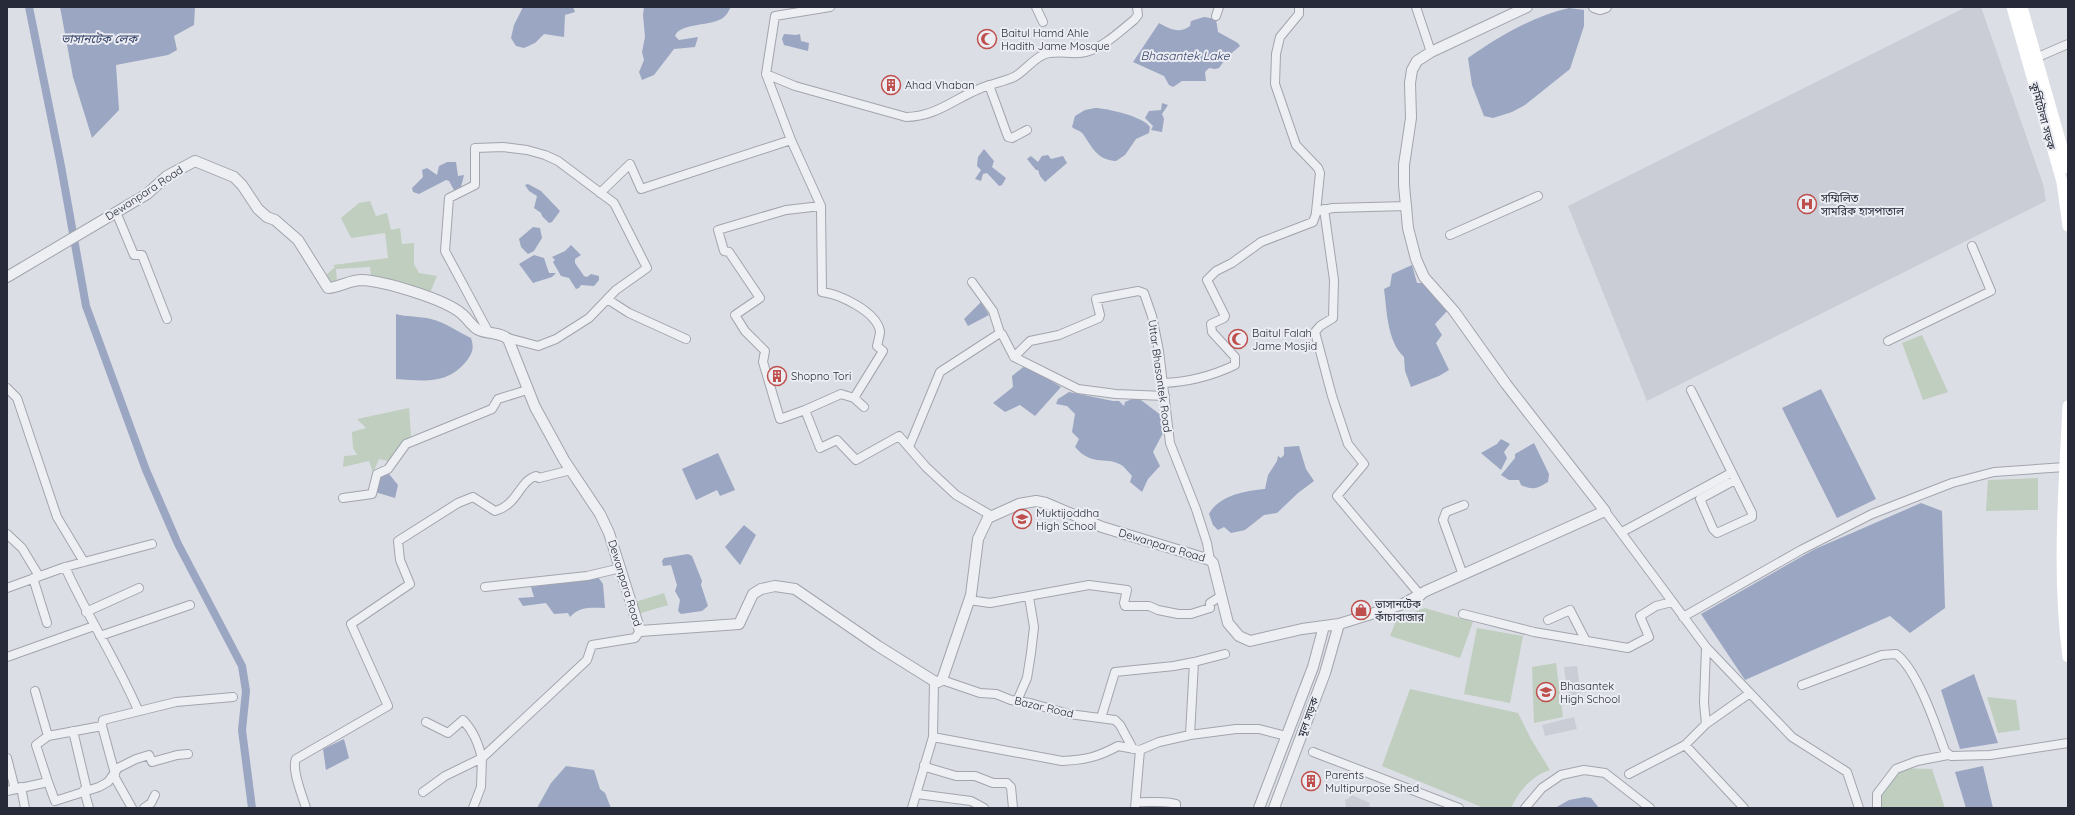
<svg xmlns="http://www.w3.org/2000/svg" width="2075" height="815" viewBox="0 0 2075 815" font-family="Quicksand,'Noto Sans Bengali',sans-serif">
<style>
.built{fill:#cacdd5}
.green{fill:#bfcebe}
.water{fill:#9aa6c2}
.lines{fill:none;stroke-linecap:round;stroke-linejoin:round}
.canal{stroke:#9aa6c2;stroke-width:8}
.minor-casing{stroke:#a2a5ae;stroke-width:10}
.tertiary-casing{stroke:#a2a5ae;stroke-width:12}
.minor{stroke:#eeeff3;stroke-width:8}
.tertiary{stroke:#eeeff3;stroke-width:10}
.secondary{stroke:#fff;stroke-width:11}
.labels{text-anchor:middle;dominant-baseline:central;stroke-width:4;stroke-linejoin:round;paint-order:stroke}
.poi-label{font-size:11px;fill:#272b39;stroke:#ebedf3;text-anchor:start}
.street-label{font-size:11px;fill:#272b39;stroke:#ebedf3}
.water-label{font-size:12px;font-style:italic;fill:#364369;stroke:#ebedf3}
</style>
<rect width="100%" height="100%" fill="#dcdee5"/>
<!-- built -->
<path class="built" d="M1966,7H1981L2043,184L2046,201L1647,401L1568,206Z
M1577,666L1582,703L1569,705L1564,667Z
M1574,717L1577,729L1545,736L1542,725Z
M1352,795L1370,803L1369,808H1346L1345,800L1349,798Z"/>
<!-- green -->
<path class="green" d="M370,201L376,216L387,213L391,230L400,228L402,244L414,243V264L419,273L437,276L430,293L404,283L371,276L370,267L336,269L337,282L331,283L326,275L335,267L333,265L388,258L385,233L351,238L341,218L359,203Z
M1922,335L1948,392L1923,400L1902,343Z
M409,408L411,436L388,461L379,459L373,473L369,461L343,467L344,456L357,455L353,448L352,432L366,428L357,419Z
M2038,478V510L1986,511L1988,480Z
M664,593L668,605L638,614L635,602Z
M1425,608L1473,622L1460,658L1390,636L1397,618Z
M1477,628L1523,636L1510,703L1464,694Z
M1556,663L1563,717L1534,723L1532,667Z
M1410,689L1518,713L1531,739L1550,770C1531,776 1519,791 1511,808H1484L1382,766Z
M1987,697L2016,700L2020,730L1998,733Z
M1898,768L1932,769L1945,808H1878L1876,802Z"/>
<!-- water -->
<path class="water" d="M60,7H195L194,25L174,36L177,50L168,55L116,65L119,110L92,138L73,77Z
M523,7H573L575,12L565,15L564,37L544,34L535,43L524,48L516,46L511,38L514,25Z
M644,7H731C729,10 727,15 724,17C713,27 680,22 675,36L679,40L698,37L695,47L674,49L654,75L642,80L639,72L644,60L642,52L645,37L643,15Z
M1569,8L1584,10V26L1570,69L1525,105L1512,112L1493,118L1484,116L1472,85L1468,58C1498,37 1533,16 1569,8Z
M1204,17L1216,19L1218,32L1238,43L1240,46L1227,57L1219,68L1215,69L1209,68L1205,72L1206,81H1182L1173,87L1169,85L1164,76L1133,62L1159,23C1170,29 1179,34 1190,26L1191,21Z
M784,34L796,35L800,34L801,41L809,43L808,51L784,45L782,39Z
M1162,103L1168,105L1162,114L1164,119L1162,132L1151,130L1153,126L1145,118L1149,111L1161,110Z
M1095,108C1107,108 1144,117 1150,127L1149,133L1136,139L1125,155L1116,161C1097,160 1092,147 1083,134C1080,130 1075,130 1072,127L1075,116L1085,110Z
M984,149L994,161L992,167L1006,178L1002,185L999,186L987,173L983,174L981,181L975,179L981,170L977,166L978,157Z
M1048,155L1051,159L1063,156L1067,163L1045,182L1040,176L1038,170H1036L1027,159L1031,156L1038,162L1042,156Z
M447,162H456L458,176L464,175L460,191L455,192L449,181L446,180L419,194L413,192L412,188L423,177L422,170L427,168L437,175L439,166Z
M528,184L541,191L560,211L552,222L549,223L542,216L541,213L534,208L537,196L529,191L525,185Z
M533,227L540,228L542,238L534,251L528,254L521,247L519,239Z
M571,245L581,255L575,259V263L584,276L587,277L591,274L599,276V280L594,286L581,285L579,288L576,289L569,278L561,276L553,262L555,260L552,257L565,251Z
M534,255L544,258L549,273H556L552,277L533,283L519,264Z
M1412,265L1417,283H1425L1449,309L1435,324L1442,335L1436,343L1449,370L1439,376L1411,387L1405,371L1404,357C1387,341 1387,311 1384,289L1390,286L1392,274Z
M981,302L989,315L968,326L964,319Z
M396,314C407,317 419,316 431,319C445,322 458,332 471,338C474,347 473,352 468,359C449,385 425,381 396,379Z
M1026,365L1061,387L1035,416L1020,405L1005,412L993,403L1013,387L1012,376Z
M1821,389L1876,499L1837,518L1782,408Z
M1069,392L1113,401H1119L1124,406L1125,402L1137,397L1166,419L1163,433L1153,452L1160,466L1148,479L1142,492L1130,482L1132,476C1129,473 1126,469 1123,466C1107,455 1093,468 1075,447L1079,439L1072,432L1075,414L1067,406L1056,404L1058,399Z
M1501,439L1510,444L1504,452L1507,458L1501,470L1481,453L1497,444Z
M1534,443L1549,474L1548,482C1538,488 1533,491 1521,485L1519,480H1509L1501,475L1515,458V454Z
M1299,446L1306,469L1314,481L1298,493L1277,513L1264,515L1245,530L1231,533L1224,527L1218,530L1213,525L1209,514C1219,495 1246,491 1265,489L1268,475L1277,461L1278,456L1281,458L1284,455V447Z
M718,453L735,490L720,496L717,490L696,500L682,469Z
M385,473L389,474L398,485L395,498L375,492L380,476Z
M1921,503L1942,511L1945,608L1910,633L1890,616L1745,680L1701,614L1815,549Z
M744,525L756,535L740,565L725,547Z
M688,554L692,556L702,581L701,585L708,606L702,611L681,614L678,611L680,600L675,591L677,585L671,565L663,566L662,561L664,558Z
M598,577L603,584L605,608C591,608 580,606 570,617L568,613L554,614L546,603L523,606L518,598L534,597L531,587Z
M1974,674L1998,743L1960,749L1941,690Z
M344,739L349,758L326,770L323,749Z
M566,766L594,770L600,789L605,793L611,808H537L551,783Z
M1983,766L1993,808H1966L1955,772Z
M1585,797L1591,798L1599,808H1555L1569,800Z"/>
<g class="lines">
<!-- canal -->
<path class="canal" d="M29,7L61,166L86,306L146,470L178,544L242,666L246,691L242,730L252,808"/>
<defs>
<path id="minor" d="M830,7L775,16L766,74L791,140L821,206L822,292C839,294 876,311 880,331C880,335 878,342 877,346L883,351L854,398
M1036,7L1043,22
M1299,7V14L1280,37L1276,54L1275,84L1296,145L1318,168L1320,173L1316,212
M1416,7L1431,52
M1216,16L1219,7
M2038,57L2068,44
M766,74L795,86L906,117C935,117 954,99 979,89C990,84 1003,82 1014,77C1025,71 1032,60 1043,55C1056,49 1073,56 1086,52C1104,47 1119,32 1134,20L1138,15L1137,7
M989,85L1008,137L1012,138L1027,130
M503,147L527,150L545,155L558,161L614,203L647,268L616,290L589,318L556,339L538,346L489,333L445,251L449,198L475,185V148Z
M600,193L630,164L641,189L791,140
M1324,209L1334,280L1333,318L1320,326L1315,332L1332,396L1348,444L1364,464L1337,496L1421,596
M116,212L134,255H142L167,319
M1450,235L1538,196
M972,282L993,311L1000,333
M610,296L607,299L629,313L686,339
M1888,341L1991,291L1972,246
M1014,357L1078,389L1116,394L1165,396
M1163,383C1189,382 1212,376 1235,365V357L1212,332L1211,324L1224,318L1225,316L1207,280L1216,271L1232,263L1261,242L1313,222L1317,211L1333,208L1407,206
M7,388L17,398L57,517L84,562
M1691,390L1752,513V517L1717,533L1713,529L1700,499L1735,480
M864,407L854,398L841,394L805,410L820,448L837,440L856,460L899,436L926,467L956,495L992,516
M805,410L780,419L763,362L765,351L745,331L735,315L760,298L729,252L724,251L718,230L786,210L821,206
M909,447L940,372L1000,333L1002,334L1014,357L1030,341L1059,335L1099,318L1100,315L1096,299L1138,291L1144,293L1152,316L1159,351L1170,443L1196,509L1207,543L1210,560
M343,498L372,494L377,474L388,469L406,444L492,409L498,399L527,390
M1605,511L1706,647L1792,737L1847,772L1859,808
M1622,532L1731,473
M7,534L22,548L39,576
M65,567C87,616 117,661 138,710
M1463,575L1443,520L1446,512L1464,505
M33,578L47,623
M485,587L587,576L621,568
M7,588L65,567L152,544
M969,600L990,603L1089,585L1127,590L1124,603L1125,606H1149L1158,610L1178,614H1191L1210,608V603L1221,596
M86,612L139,588
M1463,614L1534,632L1628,648L1649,637L1640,616L1656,606L1672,602
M1683,617L1801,550L1872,514L1952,483L1994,472L2065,467
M1548,620L1570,610L1586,641
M100,636L190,605
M7,657L94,626
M942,680L980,693L996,694L1011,700L1030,703L1069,714L1115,720L1120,725L1133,749
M1802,685L1882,655L1896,654C1917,669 1936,726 1945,751L1951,756L1990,755L2068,743
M35,691L48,736
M1017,701L1027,678L1031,653L1034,627L1029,597
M1101,718L1115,672L1174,666L1194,662
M1706,724L1704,703L1706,647
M102,726L103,720L176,702L233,697
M73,731L87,790
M1190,735L1194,662L1225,654
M933,737L1062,761C1085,760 1098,757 1118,746L1140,750L1159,742L1190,735L1236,729H1259L1286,736
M1685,745L1744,808
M1313,752L1459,808
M7,758L15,789
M924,765L929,768L956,776H975L993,783H1007L1011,787L1013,808
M1629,774L1685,745L1706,724L1750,693
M114,776L132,808
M48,782L36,745L48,736L102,726L115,774
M21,787L25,808
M84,790L89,808
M7,791L48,782L55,801L99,787L108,782L118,768L136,759L149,755L152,762L177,755L188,754
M423,792L445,776L482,758C478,743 474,732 463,720L448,733L426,722
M917,794L971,801L984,808
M1136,802C1149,803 1163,800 1176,804V808
M144,808L151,803L155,795
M306,808C303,797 291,770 296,759L388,706L351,624L410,584L400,560L398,541L458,503L473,497L495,511C518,505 519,481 536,476L539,478L571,470
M473,808L481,787L482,758L587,660L592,645L635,638L640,631
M912,808L933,737L934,681
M1135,808L1140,750
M1525,808L1542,788L1561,775L1584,770L1605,773L1650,808
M1877,808V794L1896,769L1917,761L1948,755"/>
<path id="tertiary" d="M1594,7L1600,9L1606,7
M7,277L147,194L167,176L195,161L234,177L242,185L258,209L267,217L275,220L298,240L328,288C339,287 351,280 361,280C384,281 445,299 462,314C467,318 471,325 477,329C487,335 499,331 508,339L535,407L564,460L600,514L609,533L640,631L739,624L753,594L761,589L775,586L795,589L878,646L934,681L938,682L942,680L971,595L978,539L988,518L1019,504L1036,501L1046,503L1102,527L1210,560L1213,563L1228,623L1239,636L1250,641L1302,629L1339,624L1403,604L1426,591L1605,511L1506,384L1454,311L1424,277L1416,259L1408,228L1404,185V165L1411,118L1410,83L1412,70L1417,61L1431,52L1527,7
M1259,808L1313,667L1324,626
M1274,808L1325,673L1339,624"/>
</defs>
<!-- minor casing -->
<use href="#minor" class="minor-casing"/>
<!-- tertiary casing -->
<use href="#tertiary" class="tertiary-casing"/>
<!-- minor -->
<use href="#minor" class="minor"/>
<!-- tertiary -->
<use href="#tertiary" class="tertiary"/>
<!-- secondary -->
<path class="secondary" d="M2012,7L2062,182L2068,226
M2022,7L2068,168
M2068,406C2064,490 2057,574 2068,657"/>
</g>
<!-- icons -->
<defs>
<symbol id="mosque-ring" viewBox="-11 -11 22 22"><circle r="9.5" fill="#ebedf3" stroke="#bf4f4c" stroke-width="1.5"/><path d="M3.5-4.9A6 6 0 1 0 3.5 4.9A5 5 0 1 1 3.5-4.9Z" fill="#bf4f4c"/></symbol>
<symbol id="building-ring" viewBox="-11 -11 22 22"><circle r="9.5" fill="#ebedf3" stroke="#bf4f4c" stroke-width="1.5"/><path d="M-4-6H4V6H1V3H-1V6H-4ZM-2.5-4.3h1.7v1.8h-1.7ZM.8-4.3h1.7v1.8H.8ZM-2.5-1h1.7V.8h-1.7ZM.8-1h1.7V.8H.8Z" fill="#bf4f4c"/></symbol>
<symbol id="hospital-ring" viewBox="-11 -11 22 22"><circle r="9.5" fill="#ebedf3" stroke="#bf4f4c" stroke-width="1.5"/><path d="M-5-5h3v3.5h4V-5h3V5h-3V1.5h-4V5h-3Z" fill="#bf4f4c"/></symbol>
<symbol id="school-ring" viewBox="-11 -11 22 22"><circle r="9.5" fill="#ebedf3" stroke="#bf4f4c" stroke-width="1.5"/><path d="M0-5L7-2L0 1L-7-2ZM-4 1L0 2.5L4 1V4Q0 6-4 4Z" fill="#bf4f4c"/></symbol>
<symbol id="shop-ring" viewBox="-11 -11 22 22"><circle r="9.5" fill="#ebedf3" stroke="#bf4f4c" stroke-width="1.5"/><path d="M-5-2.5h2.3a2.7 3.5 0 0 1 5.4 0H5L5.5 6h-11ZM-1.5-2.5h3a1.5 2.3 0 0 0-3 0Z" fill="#bf4f4c"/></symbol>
</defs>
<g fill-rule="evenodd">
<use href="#mosque-ring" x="976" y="28" width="22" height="22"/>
<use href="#building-ring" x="880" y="74" width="22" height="22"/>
<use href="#hospital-ring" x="1796" y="193" width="22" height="22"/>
<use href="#mosque-ring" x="1227" y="328" width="22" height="22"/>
<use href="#building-ring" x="766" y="365" width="22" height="22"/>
<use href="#school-ring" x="1011" y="508" width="22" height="22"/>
<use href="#shop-ring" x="1350" y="599" width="22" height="22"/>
<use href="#school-ring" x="1535" y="681" width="22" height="22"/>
<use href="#building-ring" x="1300" y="770" width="22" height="22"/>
</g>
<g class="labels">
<!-- poi labels -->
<g class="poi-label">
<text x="1001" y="33">Baitul Hamd Ahle<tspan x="1001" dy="13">Hadith Jame Mosque</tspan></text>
<text x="905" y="85">Ahad Vhaban</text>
<text x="1821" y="198">সম্মিলিত<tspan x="1821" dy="13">সামরিক হাসপাতাল</tspan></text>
<text x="1252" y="333">Baitul Falah<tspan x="1252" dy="13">Jame Mosjid</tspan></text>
<text x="791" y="376">Shopno Tori</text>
<text x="1036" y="513">Muktijoddha<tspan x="1036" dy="13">High School</tspan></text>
<text x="1375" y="604">ভাসানটেক<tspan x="1375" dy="13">কাঁচাবাজার</tspan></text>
<text x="1560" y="686">Bhasantek<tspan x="1560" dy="13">High School</tspan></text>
<text x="1325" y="775">Parents<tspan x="1325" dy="13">Multipurpose Shed</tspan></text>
</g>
<!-- street labels -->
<g class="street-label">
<text transform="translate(2043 116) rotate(75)">কুর্মিটোলা সড়ক</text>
<text transform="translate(144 193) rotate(-33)">Dewanpara Road</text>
<text transform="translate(1160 376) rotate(82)">Uttar Bhasantek Road</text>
<text transform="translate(1162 545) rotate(17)">Dewanpara Road</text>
<text transform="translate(625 583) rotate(73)">Dewanpara Road</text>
<text transform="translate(1044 707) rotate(13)">Bazar Road</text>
<text transform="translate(1308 717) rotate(-70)">মূল সড়ক</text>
</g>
<!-- water labels -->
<g class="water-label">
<text x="99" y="38">ভাসানটেক লেক</text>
<text x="1185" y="55">Bhasantek Lake</text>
</g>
</g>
<!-- border -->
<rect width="2075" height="815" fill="none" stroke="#272b39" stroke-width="16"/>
</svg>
